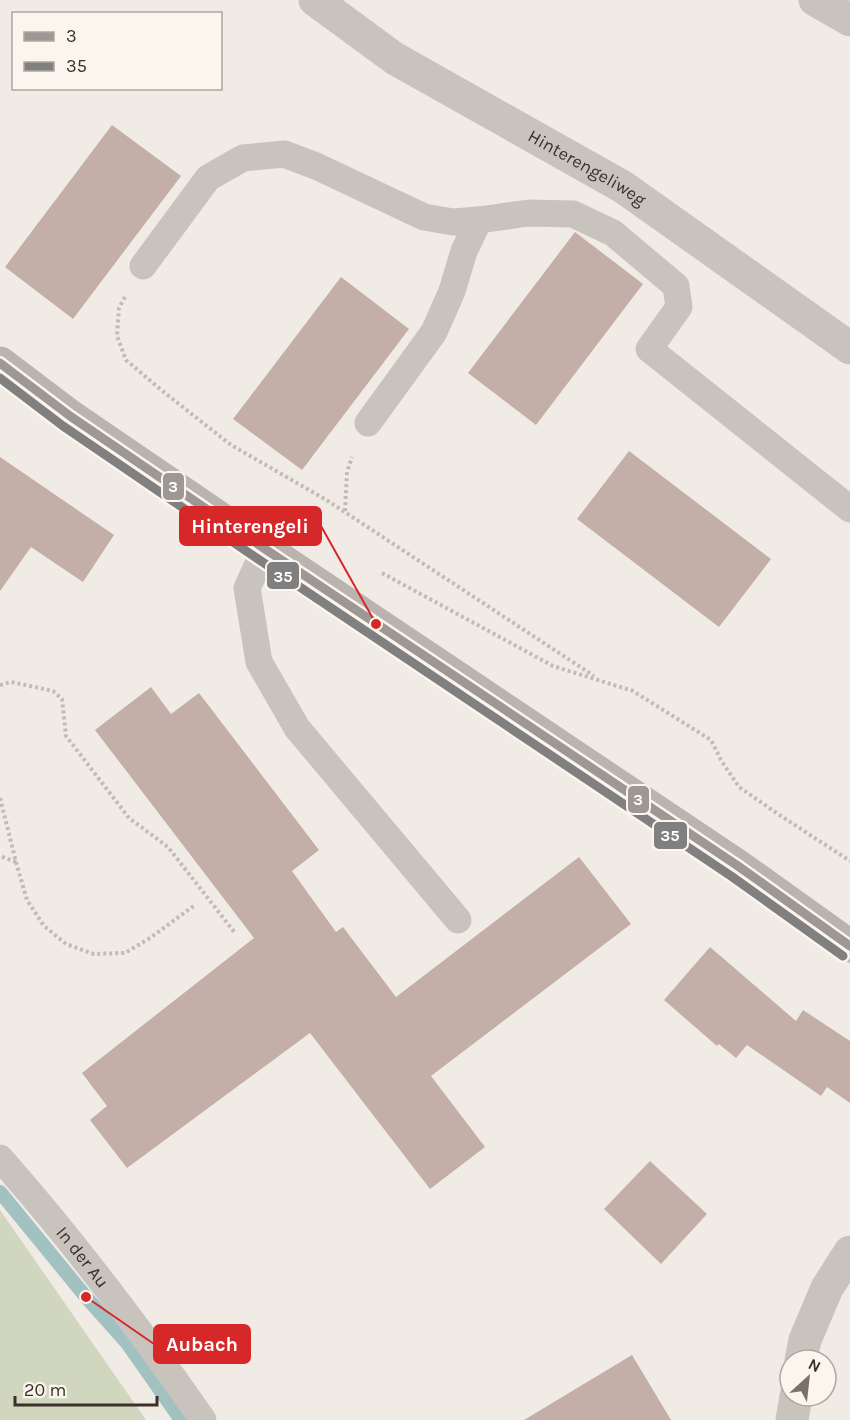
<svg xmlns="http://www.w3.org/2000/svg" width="850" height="1420" viewBox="0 0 850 1420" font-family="Karla,sans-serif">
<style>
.green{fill:#d1d6bf}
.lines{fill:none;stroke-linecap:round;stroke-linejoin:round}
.stream{stroke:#a1c2c1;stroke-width:14}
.building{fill:#c3afa7}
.path{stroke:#c2bbb6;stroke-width:4;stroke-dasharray:3 3;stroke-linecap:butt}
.lane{stroke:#c9c3be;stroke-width:27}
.street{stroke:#c9c3be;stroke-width:33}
.secondary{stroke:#bab3ae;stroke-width:33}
.bus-1-casing{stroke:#fbf5ee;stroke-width:14}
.bus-2-casing{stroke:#fbf5ee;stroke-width:14}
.bus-1{stroke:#9d9895;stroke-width:9}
.bus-2{stroke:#808080;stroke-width:9}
.labels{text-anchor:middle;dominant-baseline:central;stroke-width:5;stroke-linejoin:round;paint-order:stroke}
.street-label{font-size:18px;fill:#3b302b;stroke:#fbf5ee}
.leader{fill:none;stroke:#d62828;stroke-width:2}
.callout-dot{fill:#d62828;stroke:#fbf5ee;stroke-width:2}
.callout{fill:#d62828;stroke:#d62828;stroke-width:2}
.callout-label{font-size:20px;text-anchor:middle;font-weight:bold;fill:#fff}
.line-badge{stroke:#fbf5ee;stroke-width:2}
.badge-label{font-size:16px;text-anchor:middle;font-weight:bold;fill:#fff}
</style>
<rect width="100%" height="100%" fill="#f0ebe5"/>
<!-- green -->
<path class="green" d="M0,1210L146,1420H0Z"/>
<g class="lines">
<!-- stream -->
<path class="stream" d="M0,1192L86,1297L127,1343L181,1420"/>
</g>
<!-- building -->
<path class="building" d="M112,125L181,176L73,319L5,267Z
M575,232L643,284L536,425L468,373Z
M341,277L409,329L302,470L233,419Z
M629,451L771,559L719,627L577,519Z
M0,457L114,535L83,582L31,547L0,591Z
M151,687L171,714L199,693L319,850L292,871L336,932L343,927L396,997L579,857L631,924L431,1076L485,1147L430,1189L310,1033L127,1168L90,1120L107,1106L82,1073L254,938L95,730Z
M710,947L796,1021L803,1010L850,1041V1103L827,1087L821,1096L747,1045L736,1058L719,1044L717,1046L664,1000Z
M650,1161L707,1214L661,1264L604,1209Z
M632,1355L671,1420H524Z"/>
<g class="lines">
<!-- path -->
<path class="path" d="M125,297L119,308L117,336L126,360L160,389L231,445L328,501L594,676
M345,511L347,472L352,457
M382,573L553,666L633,691L711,740L721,760L739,787L778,814L850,861
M0,685L11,682L53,691L62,699L66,736L129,818L168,847L235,933
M0,798L16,862L0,856
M16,862L27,900L44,926L66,944L94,954L125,953L150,938L195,905"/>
<!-- lane -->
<g class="lane">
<path d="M143,266L208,178L243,158L284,154L316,166L424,217L453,222L479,220L529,213L573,214L613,233L676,286L679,307L649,349L850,509"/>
<path d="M368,423L434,332L452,291L464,251L479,220"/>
<path d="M265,549L247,588L259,662L297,728L458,920"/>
<path id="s1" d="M0,1158C73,1241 140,1329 203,1420"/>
</g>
<!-- street -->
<g class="street">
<path id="s2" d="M315,0L394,58L623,187L850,348"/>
<path d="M815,0L850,20"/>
<path d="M801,1360L805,1340L827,1288L850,1252"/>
<path d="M792,1420L796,1396"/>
</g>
<!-- secondary -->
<path class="secondary" d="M0,363L70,416L265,549L738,866L850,946"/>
<defs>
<path id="bus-1" d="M0,363L70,416L265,549L738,866L850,946"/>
<path id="bus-2" d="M0,378L63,426L258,559L731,876L843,956"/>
</defs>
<!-- bus-1 casing -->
<use href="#bus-1" class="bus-1-casing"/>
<!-- bus-2 casing -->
<use href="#bus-2" class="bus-2-casing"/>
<!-- bus-1 -->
<use href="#bus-1" class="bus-1"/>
<!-- bus-2 -->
<use href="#bus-2" class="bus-2"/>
</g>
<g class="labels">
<!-- street labels -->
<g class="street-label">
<text stroke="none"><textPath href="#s2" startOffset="320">Hinterengeliweg</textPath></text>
<text stroke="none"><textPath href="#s1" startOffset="129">In der Au</textPath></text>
</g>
</g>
<!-- callouts -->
<path class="leader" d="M376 624L321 526M86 1297L154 1344"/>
<g class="callout-dot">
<circle cx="376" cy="624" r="6"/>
<circle cx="86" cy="1297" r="6"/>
</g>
<g class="callout">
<rect x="180" y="507" width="141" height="38" rx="6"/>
<rect x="154" y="1325" width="96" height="38" rx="6"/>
</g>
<g class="callout-label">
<text x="250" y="533">Hinterengeli</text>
<text x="202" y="1351">Aubach</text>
</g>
<g class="line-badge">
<rect x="162" y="472" width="23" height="29" rx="6" fill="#9d9895"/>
<rect x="266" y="561" width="34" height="29" rx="6" fill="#808080"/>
<rect x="627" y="785" width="23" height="29" rx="6" fill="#9d9895"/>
<rect x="653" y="821" width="35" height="29" rx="6" fill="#808080"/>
</g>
<g class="badge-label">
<text x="173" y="492">3</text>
<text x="283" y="582">35</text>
<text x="638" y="805">3</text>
<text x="670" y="841">35</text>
</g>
<!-- legend -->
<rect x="12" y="12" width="210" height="78" fill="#fbf5ee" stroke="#aea6a0" stroke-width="1.5"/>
<rect x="24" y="32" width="30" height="9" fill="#9d9895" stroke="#aea6a0" stroke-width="1.5"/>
<text x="66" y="42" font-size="18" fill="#3b302b">3</text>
<rect x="24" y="62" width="30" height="9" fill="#808080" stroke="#aea6a0" stroke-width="1.5"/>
<text x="66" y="72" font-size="18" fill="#3b302b">35</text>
<!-- north arrow -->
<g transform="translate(808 1378) rotate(27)"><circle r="28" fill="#fbf5ee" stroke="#aea6a0" stroke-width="1.5"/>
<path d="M0-4.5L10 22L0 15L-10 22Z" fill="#7a716c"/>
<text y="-9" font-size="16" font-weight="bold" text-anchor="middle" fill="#3b302b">N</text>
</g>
<!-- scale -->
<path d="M15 1396v9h142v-9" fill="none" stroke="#3b302b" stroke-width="3"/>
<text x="24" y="1396" font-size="18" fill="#3b302b" stroke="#fbf5ee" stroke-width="4.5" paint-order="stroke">20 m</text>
</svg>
